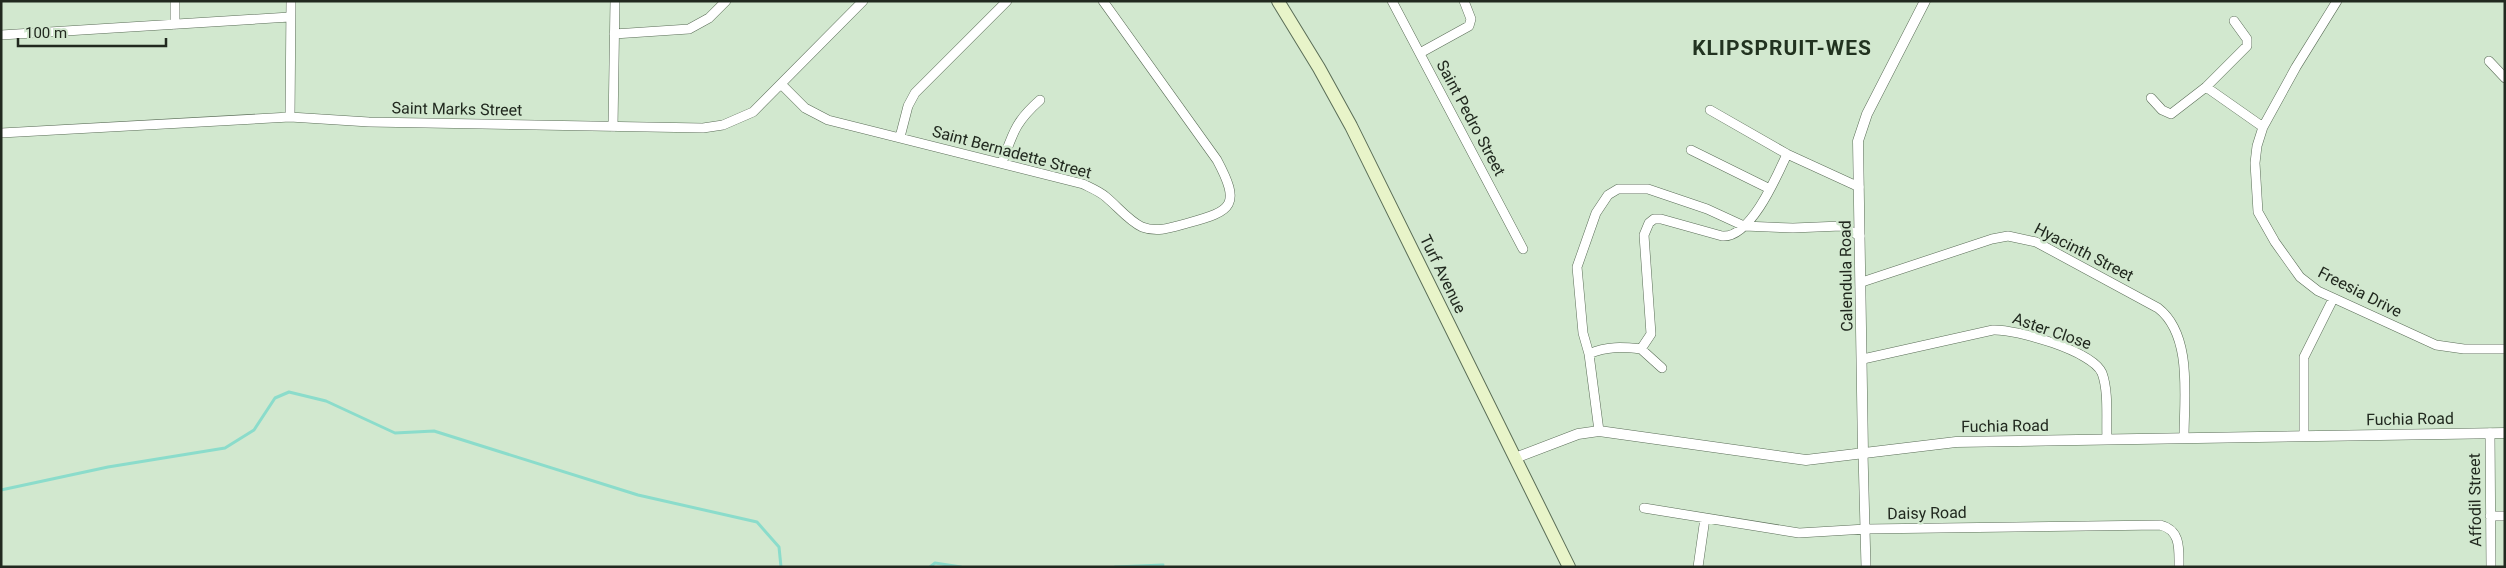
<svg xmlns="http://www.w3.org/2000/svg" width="2506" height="568" viewBox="0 0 2506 568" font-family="Roboto,sans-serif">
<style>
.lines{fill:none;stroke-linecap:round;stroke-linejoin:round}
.stream{stroke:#8bdccb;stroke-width:3}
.minor-casing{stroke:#5a6d57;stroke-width:10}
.tertiary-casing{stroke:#5a6d57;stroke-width:11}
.secondary-casing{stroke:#5a6d57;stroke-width:14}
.minor{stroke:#fff;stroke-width:9}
.tertiary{stroke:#fff;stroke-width:10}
.secondary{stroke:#e8f4c9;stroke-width:12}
.labels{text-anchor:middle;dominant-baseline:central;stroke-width:5;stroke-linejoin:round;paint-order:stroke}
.street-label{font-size:16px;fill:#21291f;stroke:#d2e8cf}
.district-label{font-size:21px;font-weight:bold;letter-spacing:1px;fill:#223320;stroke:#d2e8cf}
</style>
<rect width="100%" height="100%" fill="#d2e8cf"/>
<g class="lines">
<!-- stream -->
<path class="stream" d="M1,490L108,467L225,448L254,430L275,398L289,392L326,401L395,433L434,431L638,495L757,522L779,547L781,567
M930,567L935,563L961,567
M1115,567L1163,565"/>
<defs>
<path id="minor" d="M1392,1L1523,249
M2337,1L2296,67L2263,127L2257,146L2255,163L2258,212L2275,242L2300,277L2318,291L2436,345L2464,349H2505
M175,25V1
M614,34L689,29L709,18L726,1
M1,35L290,17
M1420,53L1469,26L1471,19L1464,1
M2489,61L2505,78
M782,85L805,108L828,120L1083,184C1091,188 1099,191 1106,197C1118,207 1129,221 1142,227C1158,233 1173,227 1188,223C1233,211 1241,205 1217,160L1103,1
M2206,87L2263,127
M2151,98L2162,110L2171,114L2206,87L2247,46V39L2234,21
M1710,110L1787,154L1859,187
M290,117L291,1
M613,127L615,1
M1,133L290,117L369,122L703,128L723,125L753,112L863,1
M900,137L908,106L915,93L1007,1
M1691,150L1770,189
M1002,163C1013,133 1015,122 1040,100
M1862,282L1992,239L2008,236L2036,242L2158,308C2193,335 2184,398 2184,438
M1641,349L1662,368
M1589,354L1583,333L1577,267L1596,213L1608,195L1618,189H1648L1707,209L1744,226L1793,228L1841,226L1860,236
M1863,359L1993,330C2016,329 2093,351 2102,373C2109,392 2106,419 2107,439
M1599,431L1589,354C1607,346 1622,347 1641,349L1651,334L1644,235L1649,223L1654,219H1661L1722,236C1750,239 1777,176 1787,154
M2490,433L2491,567
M2304,436V357L2333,299
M1863,453L1866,567
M1644,508L1799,533L1866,529L2160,525C2181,530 2179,549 2179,567
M2490,516H2505
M1698,567L1705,518"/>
<path id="tertiary" d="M1863,453L1858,141L1867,114L1925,1
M1515,458L1578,434L1599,431L1806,460L1956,442L2505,433"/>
<path id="secondary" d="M1278,1L1319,68L1351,126L1569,567"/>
</defs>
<!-- minor casing -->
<use href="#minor" class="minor-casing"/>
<!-- tertiary casing -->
<use href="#tertiary" class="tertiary-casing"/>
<!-- secondary casing -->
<use href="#secondary" class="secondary-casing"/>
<!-- minor -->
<use href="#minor" class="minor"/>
<!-- tertiary -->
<use href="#tertiary" class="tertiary"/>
<!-- secondary -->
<use href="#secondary" class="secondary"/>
</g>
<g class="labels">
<!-- street labels -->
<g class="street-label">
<text transform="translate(457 109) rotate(1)">Saint Marks Street</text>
<text transform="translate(1471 118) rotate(62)">Saint Pedro Street</text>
<text transform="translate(1012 152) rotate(15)">Saint Bernadette Street</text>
<text transform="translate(2084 252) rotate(27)">Hyacinth Street</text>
<text transform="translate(1443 274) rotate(64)">Turf Avenue</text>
<text transform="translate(1846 276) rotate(-91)">Calendula Road</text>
<text transform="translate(2360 292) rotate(27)">Freesia Drive</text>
<text transform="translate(2052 331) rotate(19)">Aster Close</text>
<text transform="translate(2410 419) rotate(-1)">Fuchia Road</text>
<text transform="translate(2005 426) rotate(-1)">Fuchia Road</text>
<text transform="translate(2475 500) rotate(-91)">Affodil Street</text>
<text transform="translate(1927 513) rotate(-1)">Daisy Road</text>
</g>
<!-- district labels -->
<g class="district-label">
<text x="1782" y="48">KLIPSPRUIT-WES</text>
</g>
</g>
<!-- border -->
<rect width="2506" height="568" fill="none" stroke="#21291f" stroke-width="5"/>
<!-- scale -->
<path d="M18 38v8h148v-8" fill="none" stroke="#21291f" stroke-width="2.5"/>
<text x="25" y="38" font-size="15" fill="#21291f" stroke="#d2e8cf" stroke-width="4" paint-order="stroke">100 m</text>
</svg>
